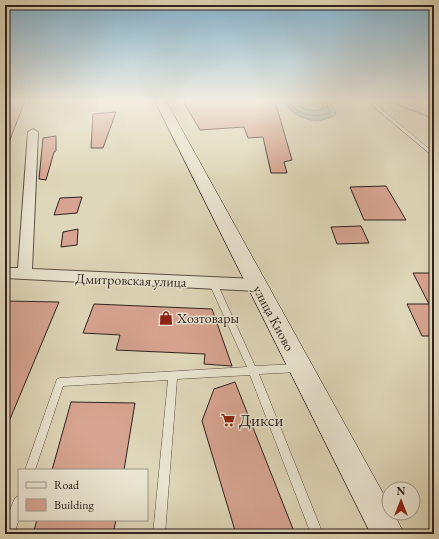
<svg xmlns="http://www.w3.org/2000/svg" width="439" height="539" viewBox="0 0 439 539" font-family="'EB Garamond',serif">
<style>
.water{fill:#93b9b1;stroke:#6b7d76}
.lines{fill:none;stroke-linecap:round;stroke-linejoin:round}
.shore{stroke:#616e67;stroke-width:1}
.stream{fill:#6b7d76;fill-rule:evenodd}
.building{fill:#d7a491;stroke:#2f221d}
.service-casing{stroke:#5b4f44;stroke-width:1}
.minor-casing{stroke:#5b4f44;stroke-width:2}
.secondary-casing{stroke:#2f221d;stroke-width:1}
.service{fill:#eae5d2;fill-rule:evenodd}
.minor{fill:#eae5d2;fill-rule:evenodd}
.secondary{fill:#eae5d2;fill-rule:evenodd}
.labels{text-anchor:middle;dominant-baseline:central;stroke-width:3;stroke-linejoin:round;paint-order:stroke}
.street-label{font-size:14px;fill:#2f221d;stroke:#eae5d2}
.poi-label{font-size:14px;fill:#2f221d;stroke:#eae5d2;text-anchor:start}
.near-poi-label{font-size:17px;fill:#2f221d;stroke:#eae5d2;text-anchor:start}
</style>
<rect width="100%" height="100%" fill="#dfd7b9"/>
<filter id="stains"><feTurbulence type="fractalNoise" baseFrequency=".005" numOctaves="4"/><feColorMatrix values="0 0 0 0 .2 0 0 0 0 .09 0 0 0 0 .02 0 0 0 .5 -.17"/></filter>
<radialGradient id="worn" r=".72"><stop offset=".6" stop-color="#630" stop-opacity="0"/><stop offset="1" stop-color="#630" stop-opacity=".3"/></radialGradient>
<!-- water -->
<path class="water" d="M284,101H329L336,112L335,115C317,126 296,119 284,103Z"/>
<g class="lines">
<!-- shore -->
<path class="shore" d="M288,101C298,116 314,118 330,113L326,101
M293,101C301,109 312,113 323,109L321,101"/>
<!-- stream -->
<path class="stream" d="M387,101H391L434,118V120Z"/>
</g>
<!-- building -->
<path class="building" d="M5,101H25L6,150H5Z
M183,101H275L292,160L284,162L287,173H271L263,137L248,138L244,127L200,130Z
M116,112L103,148H91L93,114Z
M56,136V151L54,152L46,180L39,179L43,138Z
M386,186L406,220H364L350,187Z
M82,197L77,213L54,215L60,198Z
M361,226L369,243L337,244L331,227Z
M78,229L77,245L61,247L63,232Z
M413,273H434V336H422L407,304H429Z
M5,301L59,302L5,431Z
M94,304L212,309L232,366L204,364L205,354L116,350L120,335L83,333Z
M235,382L295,534H236L202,421L214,389Z
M71,402L135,403L124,470H52Z
M37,520H116L113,534H33Z"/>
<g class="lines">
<defs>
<path id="service" d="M367,101H372L434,153V157Z
M213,280L216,281L217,283L255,366L298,364L301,365L302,368L301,371L298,372L259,374L323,534H311L250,375L177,379L165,534H153L168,380L63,386L35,470H25L57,379L60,378L247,367L209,283L210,281Z
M19,496V519L14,534H5C5,522 10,509 15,498Z"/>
<path id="minor" d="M33,129L38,132L32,269L257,279L262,281L264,285L262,289L257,291L5,278V268H18L28,132Z"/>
<path id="secondary" d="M155,101H166L389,504V513H394L404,534H371Z"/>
</defs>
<!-- service casing -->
<use href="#service" class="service-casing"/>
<!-- minor casing -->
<use href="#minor" class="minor-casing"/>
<!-- secondary casing -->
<use href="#secondary" class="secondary-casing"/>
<!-- service -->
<use href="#service" class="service"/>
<!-- minor -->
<use href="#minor" class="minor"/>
<!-- secondary -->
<use href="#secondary" class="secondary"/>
</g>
<!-- sky -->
<linearGradient id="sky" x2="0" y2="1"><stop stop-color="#86b6d2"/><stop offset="0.57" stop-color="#f1ede0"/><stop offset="1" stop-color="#f1ede0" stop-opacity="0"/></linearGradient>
<rect width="439" height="177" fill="url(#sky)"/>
<!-- icons -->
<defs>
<symbol id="shop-bare" viewBox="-9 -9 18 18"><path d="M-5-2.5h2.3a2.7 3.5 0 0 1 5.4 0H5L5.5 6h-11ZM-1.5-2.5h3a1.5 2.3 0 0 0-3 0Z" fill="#8f2418" stroke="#eae5d2" stroke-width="2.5" paint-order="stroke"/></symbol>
<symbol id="supermarket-bare" viewBox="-9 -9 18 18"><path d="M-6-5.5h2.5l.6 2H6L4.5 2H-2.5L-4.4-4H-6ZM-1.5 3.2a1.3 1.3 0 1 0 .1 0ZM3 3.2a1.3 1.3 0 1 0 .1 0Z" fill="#8f2418" stroke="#eae5d2" stroke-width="2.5" paint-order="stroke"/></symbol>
</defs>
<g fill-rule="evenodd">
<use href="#shop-bare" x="156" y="308" width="20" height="20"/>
<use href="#supermarket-bare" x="218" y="410" width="20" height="20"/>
</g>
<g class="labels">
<!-- street labels -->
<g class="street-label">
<text transform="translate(131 280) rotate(2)">Дмитровская улица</text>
<text transform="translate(274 318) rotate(62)">улица Киово</text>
</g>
<!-- poi labels -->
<g class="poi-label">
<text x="177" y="318">Хозтовары</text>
</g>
<!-- near-poi labels -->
<g class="near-poi-label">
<text x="239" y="420">Дикси</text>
</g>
</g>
<!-- margin -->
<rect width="439" height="539" fill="none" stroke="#dfd7b9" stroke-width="20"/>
<rect x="6" y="6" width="427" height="527" fill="none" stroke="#2f221d" stroke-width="2"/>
<rect x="10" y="10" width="419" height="519" fill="none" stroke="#2f221d"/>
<!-- legend -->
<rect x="18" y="469" width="130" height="52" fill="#eae5d2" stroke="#9f978a"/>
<rect x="26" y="482" width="20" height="6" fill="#eae5d2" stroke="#9f978a"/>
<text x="54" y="489" font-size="12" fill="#2f221d">Road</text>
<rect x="26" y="499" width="20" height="12" fill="#d7a491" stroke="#9f978a"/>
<text x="54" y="509" font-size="12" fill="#2f221d">Building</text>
<!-- north arrow -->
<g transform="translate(401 501)"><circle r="19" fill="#eae5d2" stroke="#9f978a"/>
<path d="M0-3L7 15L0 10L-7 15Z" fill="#8f2418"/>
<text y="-6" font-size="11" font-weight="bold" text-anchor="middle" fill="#2f221d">N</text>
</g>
<rect width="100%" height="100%" filter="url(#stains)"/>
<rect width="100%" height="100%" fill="url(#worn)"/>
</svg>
